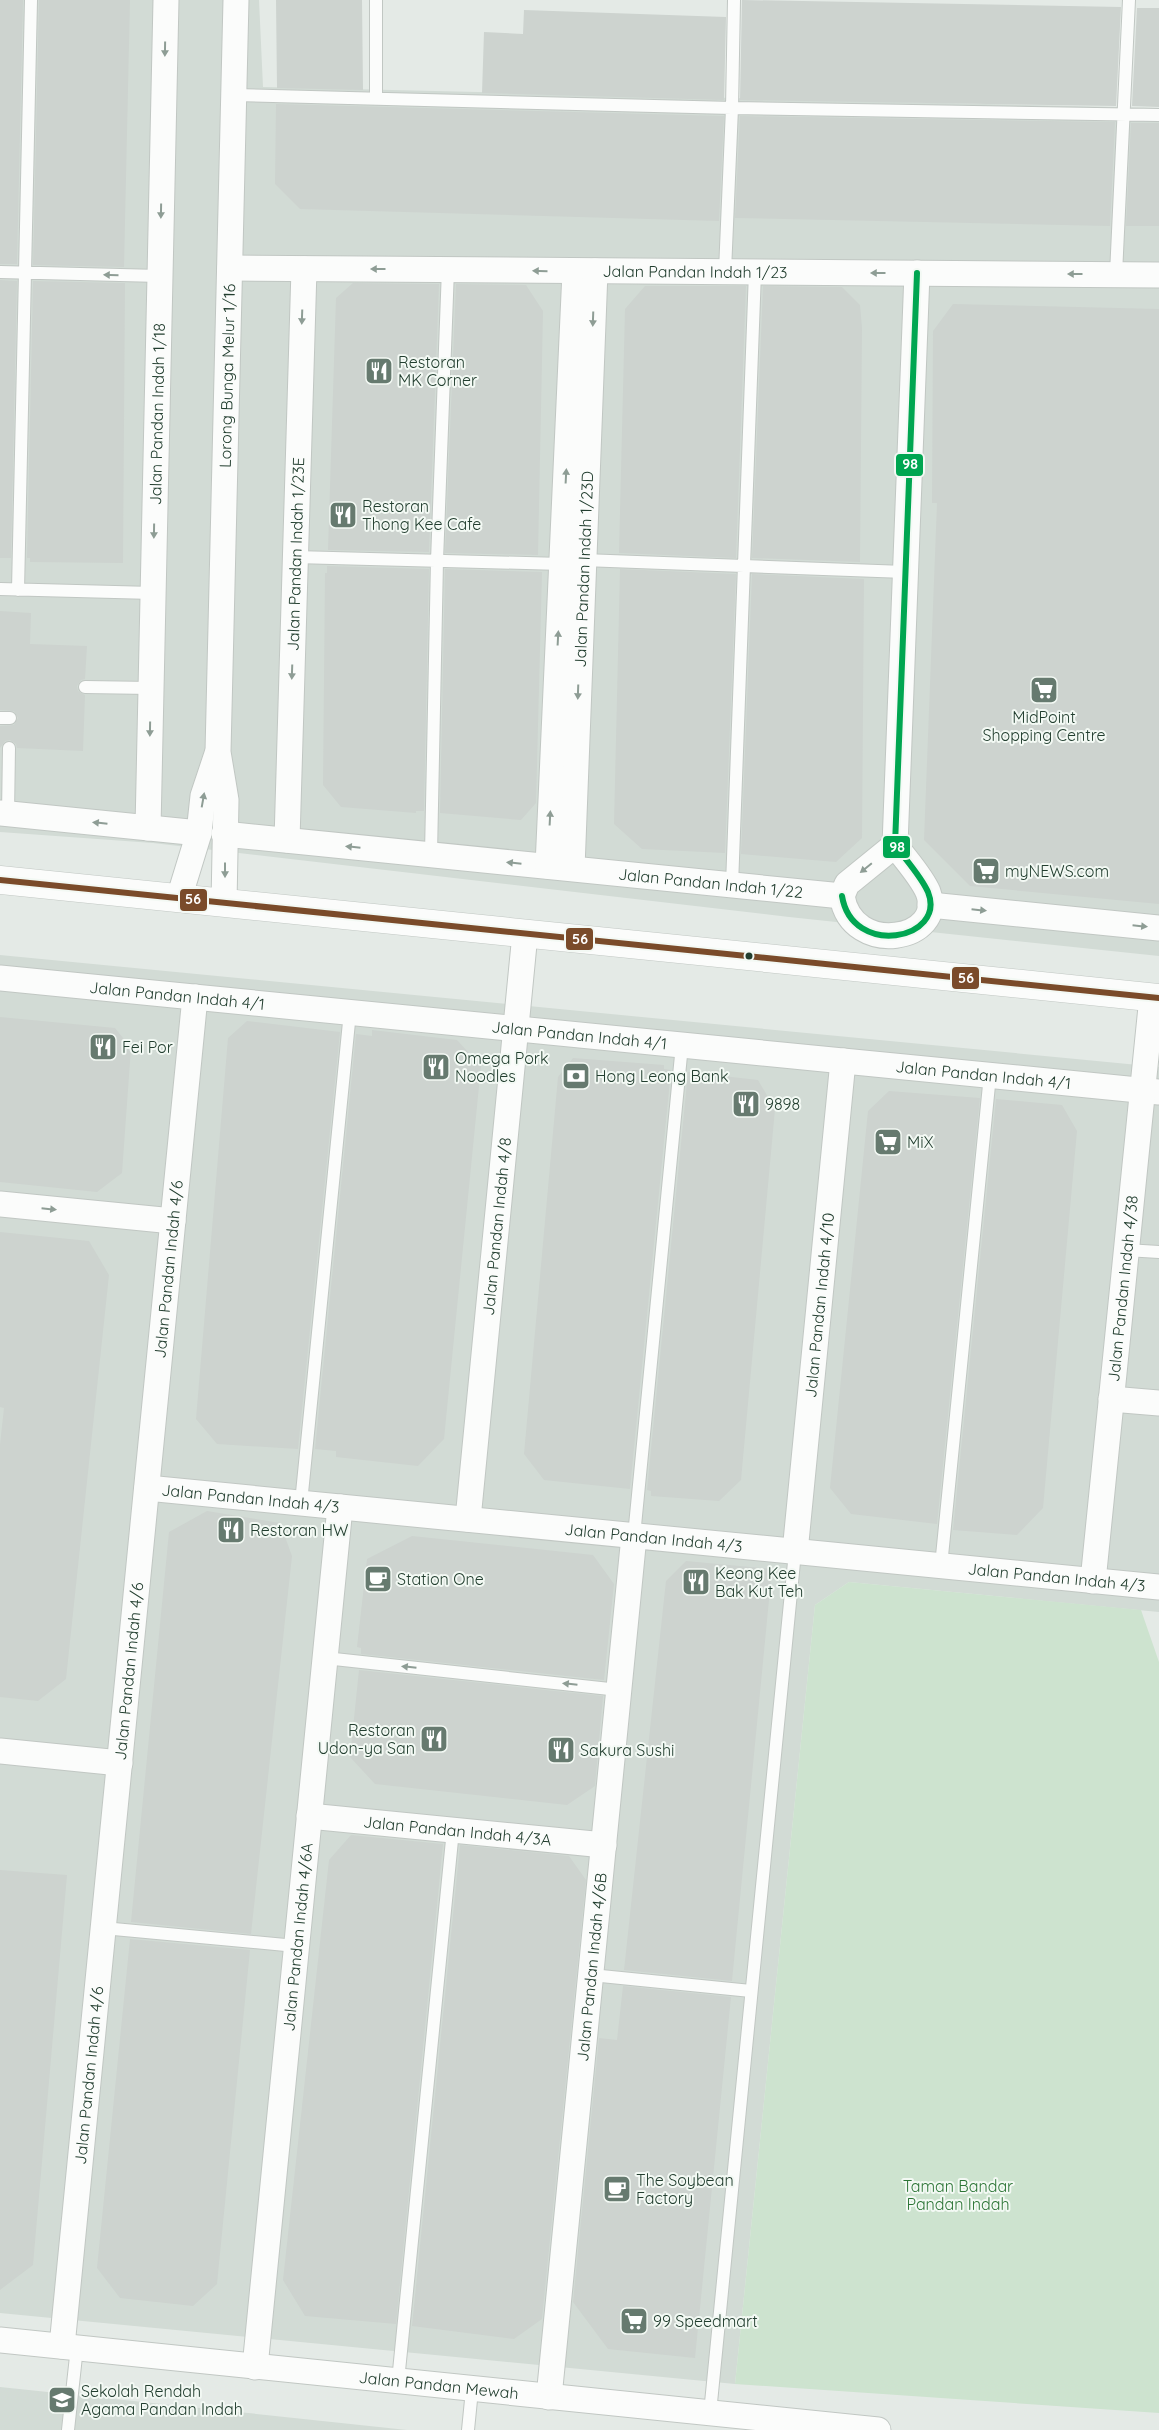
<svg xmlns="http://www.w3.org/2000/svg" width="1159" height="2430" viewBox="0 0 1159 2430" font-family="Quicksand,sans-serif">
<style>
.built{fill:#d2dbd5}
.green{fill:#cde3cf}
.building{fill:#cdd3cf}
.lines{fill:none;stroke-linecap:round;stroke-linejoin:round}
.service-casing{stroke:#c1c7c3;stroke-width:14}
.minor-casing{stroke:#c1c7c3;stroke-width:27}
.tertiary-casing{stroke:#c1c7c3;stroke-width:29}
.service{stroke:#fbfcfb;stroke-width:12}
.minor{stroke:#fbfcfb;stroke-width:25}
.tertiary{stroke:#fbfcfb;stroke-width:28}
.bus-1-casing{stroke:#f3f9f4;stroke-width:10}
.bus-2-casing{stroke:#f3f9f4;stroke-width:10}
.bus-1{stroke:#7a4b2a;stroke-width:6}
.bus-2{stroke:#00a651;stroke-width:6}
.oneway{fill:#8e9d95}
.bus-dot{fill:#223e2f;stroke:#f3f9f4;stroke-width:2}
.labels{text-anchor:middle;dominant-baseline:central;stroke-width:4;stroke-linejoin:round;paint-order:stroke}
.street-label{font-size:16px;fill:#223e2f;stroke:#f3f9f4}
.poi-label{font-size:16px;fill:#223e2f;stroke:#f3f9f4;text-anchor:start}
.park-label{font-size:16px;fill:#2c7536;stroke:#f3f9f4}
.line-badge{stroke:#f3f9f4;stroke-width:2}
.badge-label{font-size:14px;text-anchor:middle;font-weight:bold;fill:#fff}
</style>
<rect width="100%" height="100%" fill="#e4eae6"/>
<!-- built -->
<path class="built" d="M0,0H259L263,87L1159,108V956L789,917L153,843L0,832Z
M0,955L1159,1067V1612L849,1582L815,1605L735,2384L0,2313Z
M0,2387L248,2413L407,2430H0Z"/>
<!-- green -->
<path class="green" d="M849,1582L1141,1610L1159,1662V2413L735,2384L815,1605Z"/>
<!-- building -->
<path class="building" d="M0,0H23L17,264H0Z
M39,0H130L124,267L33,265Z
M276,0H362L363,90L277,88Z
M742,0L1121,7L1116,106L740,100Z
M1137,8H1159V107L1132,106Z
M524,10L726,17L724,100L482,93L484,32L523,34Z
M276,104L724,116L719,221L300,209L275,184Z
M740,116L1115,122L1110,226L735,218Z
M1131,123H1159V226H1126Z
M0,280L17,281L11,558H0Z
M33,281L125,283L123,563L30,562V558H27Z
M353,283L439,284L429,552L328,550L336,298Z
M456,284L526,285L543,311L538,555L445,553Z
M645,286H746L736,558L619,553L625,309Z
M763,286L842,287L860,305L862,328L860,562L752,558Z
M953,304L1159,309V904L970,886L924,840L937,503H932L933,331Z
M327,566L429,569L424,811H416V813L341,807L323,785L325,573H327Z
M445,569L542,572L536,803L521,820L440,813Z
M620,569L736,574L725,853L642,849L614,824Z
M752,574L864,579L862,838L836,862L741,854Z
M0,611L31,613L30,644L87,646L85,679L81,680L77,686L78,691L85,695L83,751L17,748L16,744L10,740L5,741L0,748V726L14,725L18,718L14,711L0,710Z
M0,1017L115,1028L131,1048L122,1173L97,1192L0,1182Z
M247,1021L340,1032L298,1449L217,1444L196,1419L228,1038Z
M372,1030L457,1040L481,1066L444,1439L418,1466L336,1457V1451L315,1449L356,1034L372,1036Z
M573,1058L664,1065V1069L671,1070L630,1489L544,1480L524,1454L558,1077Z
M688,1072L758,1080L775,1109L741,1480L719,1501L651,1496V1491L647,1490Z
M889,1091L980,1098L937,1524L851,1514L830,1488L868,1111Z
M996,1099L1062,1105L1077,1131L1043,1508L1017,1535L953,1530Z
M0,1232L89,1241L109,1275L66,1679L38,1701L0,1697V1445L4,1408L0,1407Z
M207,1511L280,1523L292,1556L251,1934L131,1922L169,1532Z
M412,1536L593,1555L614,1584L604,1680L361,1654V1648L357,1647L367,1559Z
M686,1561L772,1569L732,1981L624,1970L666,1581Z
M359,1670L603,1696L595,1786L567,1805L375,1784L350,1757Z
M351,1835L443,1844L396,2324L305,2316L283,2280L329,1860Z
M460,1845L569,1856L586,1880L542,2319L514,2339L412,2326Z
M0,1870L67,1875L33,2265L0,2290Z
M130,1939L250,1950L217,2284L193,2306L120,2298L97,2268Z
M623,1986L731,1997L695,2358L608,2349L573,2302L599,2038L617,2040Z"/>
<g class="lines">
<defs>
<path id="service" d="M234,95L732,108L1159,115
M376,98V0
M725,271L732,108L734,0
M0,272L160,276
M1116,274L1129,0
M295,557L562,564
M583,560L905,572
M0,589L153,593
M18,590L31,0
M85,687L151,688
M0,718H10
M8,814L9,748
M431,854L437,561L448,269
M732,885L755,272
M1126,1250L1159,1252
M301,1503L350,1012
M634,1536L682,1045
M941,1566L990,1075
M325,1658L619,1690
M103,1928L296,1946
M591,1975L751,1991
M398,2381L453,1830
M710,2413L795,1552
M68,2430L77,2347
M468,2430L472,2390"/>
<g id="minor">
<path id="s1" d="M230,268L1159,275"/>
<path d="M0,813L199,833"/>
<path id="s2" d="M148,828L166,0"/>
<path id="s3" d="M224,834L842,896"/>
<path id="s4" d="M287,840L304,269"/>
<path d="M548,866L575,272"/>
<path id="s5" d="M572,868L595,271"/>
<path d="M842,896C852,958 947,940 928,892C921,876 905,859 895,845L917,273"/>
<path d="M842,896L847,884L895,845"/>
<path d="M179,898L199,833L203,796L217,754"/>
<path id="s6" d="M224,903L226,800L218,752L236,0"/>
<path d="M930,905L1159,928"/>
<path id="s7" d="M0,978L1159,1092"/>
<path d="M0,1204L173,1221"/>
<path d="M1111,1399L1159,1403"/>
<path id="s8" d="M147,1488L1159,1587"/>
<path id="s9" d="M468,1519L525,934"/>
<path id="s10" d="M795,1552L843,1061"/>
<path id="s11" d="M1093,1581L1152,997"/>
<path d="M0,1751L120,1763"/>
<path id="s12" d="M309,1816L604,1845"/>
<path id="s13" d="M0,2340L878,2430"/>
<path id="s14" d="M62,2346L195,997"/>
<path id="s15" d="M255,2367L340,1507"/>
<path id="s16" d="M549,2397L634,1536"/>
</g>
<path id="tertiary" d="M0,880L1159,998"/>
</defs>
<!-- service casing -->
<use href="#service" class="service-casing"/>
<!-- minor casing -->
<use href="#minor" class="minor-casing"/>
<!-- tertiary casing -->
<use href="#tertiary" class="tertiary-casing"/>
<!-- service -->
<use href="#service" class="service"/>
<!-- minor -->
<use href="#minor" class="minor"/>
<!-- tertiary -->
<use href="#tertiary" class="tertiary"/>
<defs>
<path id="bus-1" d="M0,880L1159,998"/>
<path id="bus-2" d="M842,896C852,958 947,940 928,892C921,876 905,859 895,845L917,273"/>
</defs>
<!-- bus-1 casing -->
<use href="#bus-1" class="bus-1-casing"/>
<!-- bus-2 casing -->
<use href="#bus-2" class="bus-2-casing"/>
<!-- bus-1 -->
<use href="#bus-1" class="bus-1"/>
<!-- bus-2 -->
<use href="#bus-2" class="bus-2"/>
</g>
<!-- one-way arrows -->
<defs><path id="oneway-solid" d="M-6-.8H1V-3.2L6.5 0L1 3.2V.8H-6Z" transform="scale(1.25)"/></defs>
<g class="oneway">
<use href="#oneway-solid" transform="translate(165 49) rotate(91)"/>
<use href="#oneway-solid" transform="translate(161 211) rotate(91)"/>
<use href="#oneway-solid" transform="translate(378 269) rotate(-180)"/>
<use href="#oneway-solid" transform="translate(540 271) rotate(-179)"/>
<use href="#oneway-solid" transform="translate(878 273) rotate(-180)"/>
<use href="#oneway-solid" transform="translate(1075 274) rotate(-180)"/>
<use href="#oneway-solid" transform="translate(111 275) rotate(-179)"/>
<use href="#oneway-solid" transform="translate(302 317) rotate(92)"/>
<use href="#oneway-solid" transform="translate(593 319) rotate(92)"/>
<use href="#oneway-solid" transform="translate(566 476) rotate(-87)"/>
<use href="#oneway-solid" transform="translate(154 531) rotate(91)"/>
<use href="#oneway-solid" transform="translate(558 638) rotate(-87)"/>
<use href="#oneway-solid" transform="translate(292 672) rotate(92)"/>
<use href="#oneway-solid" transform="translate(578 692) rotate(92)"/>
<use href="#oneway-solid" transform="translate(150 729) rotate(91)"/>
<use href="#oneway-solid" transform="translate(203 800) rotate(-80)"/>
<use href="#oneway-solid" transform="translate(550 818) rotate(-87)"/>
<use href="#oneway-solid" transform="translate(100 823) rotate(-174)"/>
<use href="#oneway-solid" transform="translate(353 847) rotate(-174)"/>
<use href="#oneway-solid" transform="translate(514 863) rotate(-174)"/>
<use href="#oneway-solid" transform="translate(866 868) rotate(141)"/>
<use href="#oneway-solid" transform="translate(225 870) rotate(90)"/>
<use href="#oneway-solid" transform="translate(979 910) rotate(6)"/>
<use href="#oneway-solid" transform="translate(1140 926) rotate(6)"/>
<use href="#oneway-solid" transform="translate(49 1209) rotate(6)"/>
<use href="#oneway-solid" transform="translate(409 1667) rotate(-174)"/>
<use href="#oneway-solid" transform="translate(570 1684) rotate(-174)"/>
</g>
<!-- icons -->
<defs>
<symbol id="restaurant-square" viewBox="-11 -11 22 22"><rect x="-9" y="-9" width="18" height="18" rx="4" fill="#667a6f" stroke="#f3f9f4"/><path d="M-5-6h1v4h1v-4h1v4h1v-4h1v5L-1.5 .5V6h-2V.5L-5-1ZM5-6V6H3V1.5H1.5Q1.5-4 5-6Z" fill="#fff"/></symbol>
<symbol id="supermarket-square" viewBox="-11 -11 22 22"><rect x="-9" y="-9" width="18" height="18" rx="4" fill="#667a6f" stroke="#f3f9f4"/><path d="M-6-5.5h2.5l.6 2H6L4.5 2H-2.5L-4.4-4H-6ZM-1.5 3.2a1.3 1.3 0 1 0 .1 0ZM3 3.2a1.3 1.3 0 1 0 .1 0Z" fill="#fff"/></symbol>
<symbol id="bank-square" viewBox="-11 -11 22 22"><rect x="-9" y="-9" width="18" height="18" rx="4" fill="#667a6f" stroke="#f3f9f4"/><path d="M-6-4H6V4H-6ZM0-2.3a2.3 2.3 0 1 0 0 4.6a2.3 2.3 0 1 0 0-4.6Z" fill="#fff"/></symbol>
<symbol id="cafe-square" viewBox="-11 -11 22 22"><rect x="-9" y="-9" width="18" height="18" rx="4" fill="#667a6f" stroke="#f3f9f4"/><path d="M-5.5-4.5H6V0H3Q3 3.5 0 3.5H-2.5Q-5.5 3.5-5.5 0ZM3-3.2v2h1.7v-2ZM-6 4.5H4V6H-6Z" fill="#fff"/></symbol>
<symbol id="school-square" viewBox="-11 -11 22 22"><rect x="-9" y="-9" width="18" height="18" rx="4" fill="#667a6f" stroke="#f3f9f4"/><path d="M0-5L7-2L0 1L-7-2ZM-4 1L0 2.5L4 1V4Q0 6-4 4Z" fill="#fff"/></symbol>
</defs>
<g fill-rule="evenodd">
<use href="#restaurant-square" x="363" y="355" width="32" height="32"/>
<use href="#restaurant-square" x="327" y="499" width="32" height="32"/>
<use href="#supermarket-square" x="1028" y="674" width="32" height="32"/>
<use href="#supermarket-square" x="970" y="855" width="32" height="32"/>
<use href="#restaurant-square" x="87" y="1031" width="32" height="32"/>
<use href="#restaurant-square" x="420" y="1051" width="32" height="32"/>
<use href="#bank-square" x="560" y="1060" width="32" height="32"/>
<use href="#restaurant-square" x="730" y="1088" width="32" height="32"/>
<use href="#supermarket-square" x="872" y="1126" width="32" height="32"/>
<use href="#restaurant-square" x="215" y="1514" width="32" height="32"/>
<use href="#cafe-square" x="362" y="1563" width="32" height="32"/>
<use href="#restaurant-square" x="680" y="1566" width="32" height="32"/>
<use href="#restaurant-square" x="418" y="1723" width="32" height="32"/>
<use href="#restaurant-square" x="545" y="1734" width="32" height="32"/>
<use href="#cafe-square" x="601" y="2173" width="32" height="32"/>
<use href="#supermarket-square" x="618" y="2305" width="32" height="32"/>
<use href="#school-square" x="46" y="2384" width="32" height="32"/>
</g>
<!-- markers -->
<circle class="bus-dot" cx="749" cy="956" r="4.5"/>
<g class="labels">
<!-- street labels -->
<g class="street-label">
<text stroke="none"><textPath href="#s1" startOffset="465">Jalan Pandan Indah 1/23</textPath></text>
<text stroke="none"><textPath href="#s6" startOffset="528">Lorong Bunga Melur 1/16</textPath></text>
<text stroke="none"><textPath href="#s2" startOffset="414">Jalan Pandan Indah 1/18</textPath></text>
<text stroke="none"><textPath href="#s4" startOffset="286">Jalan Pandan Indah 1/23E</textPath></text>
<text stroke="none"><textPath href="#s5" startOffset="299">Jalan Pandan Indah 1/23D</textPath></text>
<text stroke="none"><textPath href="#s3" startOffset="489">Jalan Pandan Indah 1/22</textPath></text>
<text stroke="none"><textPath href="#s7" startOffset="178">Jalan Pandan Indah 4/1</textPath></text>
<text stroke="none"><textPath href="#s7" startOffset="582">Jalan Pandan Indah 4/1</textPath></text>
<text stroke="none"><textPath href="#s7" startOffset="988">Jalan Pandan Indah 4/1</textPath></text>
<text stroke="none"><textPath href="#s9" startOffset="294">Jalan Pandan Indah 4/8</textPath></text>
<text stroke="none"><textPath href="#s14" startOffset="1082">Jalan Pandan Indah 4/6</textPath></text>
<text stroke="none"><textPath href="#s11" startOffset="294">Jalan Pandan Indah 4/38</textPath></text>
<text stroke="none"><textPath href="#s10" startOffset="248">Jalan Pandan Indah 4/10</textPath></text>
<text stroke="none"><textPath href="#s8" startOffset="104">Jalan Pandan Indah 4/3</textPath></text>
<text stroke="none"><textPath href="#s8" startOffset="509">Jalan Pandan Indah 4/3</textPath></text>
<text stroke="none"><textPath href="#s8" startOffset="914">Jalan Pandan Indah 4/3</textPath></text>
<text stroke="none"><textPath href="#s14" startOffset="678">Jalan Pandan Indah 4/6</textPath></text>
<text stroke="none"><textPath href="#s12" startOffset="149">Jalan Pandan Indah 4/3A</textPath></text>
<text stroke="none"><textPath href="#s15" startOffset="432">Jalan Pandan Indah 4/6A</textPath></text>
<text stroke="none"><textPath href="#s16" startOffset="432">Jalan Pandan Indah 4/6B</textPath></text>
<text stroke="none"><textPath href="#s14" startOffset="272">Jalan Pandan Indah 4/6</textPath></text>
<text stroke="none"><textPath href="#s13" startOffset="441">Jalan Pandan Mewah</textPath></text>
</g>
<!-- poi labels -->
<g class="poi-label">
<text x="398" y="362">Restoran<tspan x="398" dy="18">MK Corner</tspan></text>
<text x="362" y="506">Restoran<tspan x="362" dy="18">Thong Kee Cafe</tspan></text>
<text x="1044" y="717" text-anchor="middle">MidPoint<tspan x="1044" dy="18">Shopping Centre</tspan></text>
<text x="1005" y="871">myNEWS.com</text>
<text x="122" y="1047">Fei Por</text>
<text x="455" y="1058">Omega Pork<tspan x="455" dy="18">Noodles</tspan></text>
<text x="595" y="1076">Hong Leong Bank</text>
<text x="765" y="1104">9898</text>
<text x="907" y="1142">MiX</text>
<text x="250" y="1530">Restoran HW</text>
<text x="715" y="1573">Keong Kee<tspan x="715" dy="18">Bak Kut Teh</tspan></text>
<text x="397" y="1579">Station One</text>
<text x="415" y="1730" text-anchor="end">Restoran<tspan x="415" dy="18">Udon-ya San</tspan></text>
<text x="580" y="1750">Sakura Sushi</text>
<text x="636" y="2180">The Soybean<tspan x="636" dy="18">Factory</tspan></text>
<text x="653" y="2321">99 Speedmart</text>
<text x="81" y="2391">Sekolah Rendah<tspan x="81" dy="18">Agama Pandan Indah</tspan></text>
</g>
<!-- park labels -->
<g class="park-label">
<text x="958" y="2186">Taman Bandar<tspan x="958" dy="18">Pandan Indah</tspan></text>
</g>
</g>
<g class="line-badge">
<rect x="895" y="453" width="29" height="24" rx="5" fill="#00a651"/>
<rect x="882" y="835" width="29" height="24" rx="5" fill="#00a651"/>
<rect x="179" y="888" width="29" height="24" rx="5" fill="#7a4b2a"/>
<rect x="565" y="927" width="29" height="24" rx="5" fill="#7a4b2a"/>
<rect x="951" y="966" width="29" height="24" rx="5" fill="#7a4b2a"/>
</g>
<g class="badge-label">
<text x="910" y="469">98</text>
<text x="897" y="852">98</text>
<text x="193" y="904">56</text>
<text x="580" y="944">56</text>
<text x="966" y="983">56</text>
</g>
</svg>
